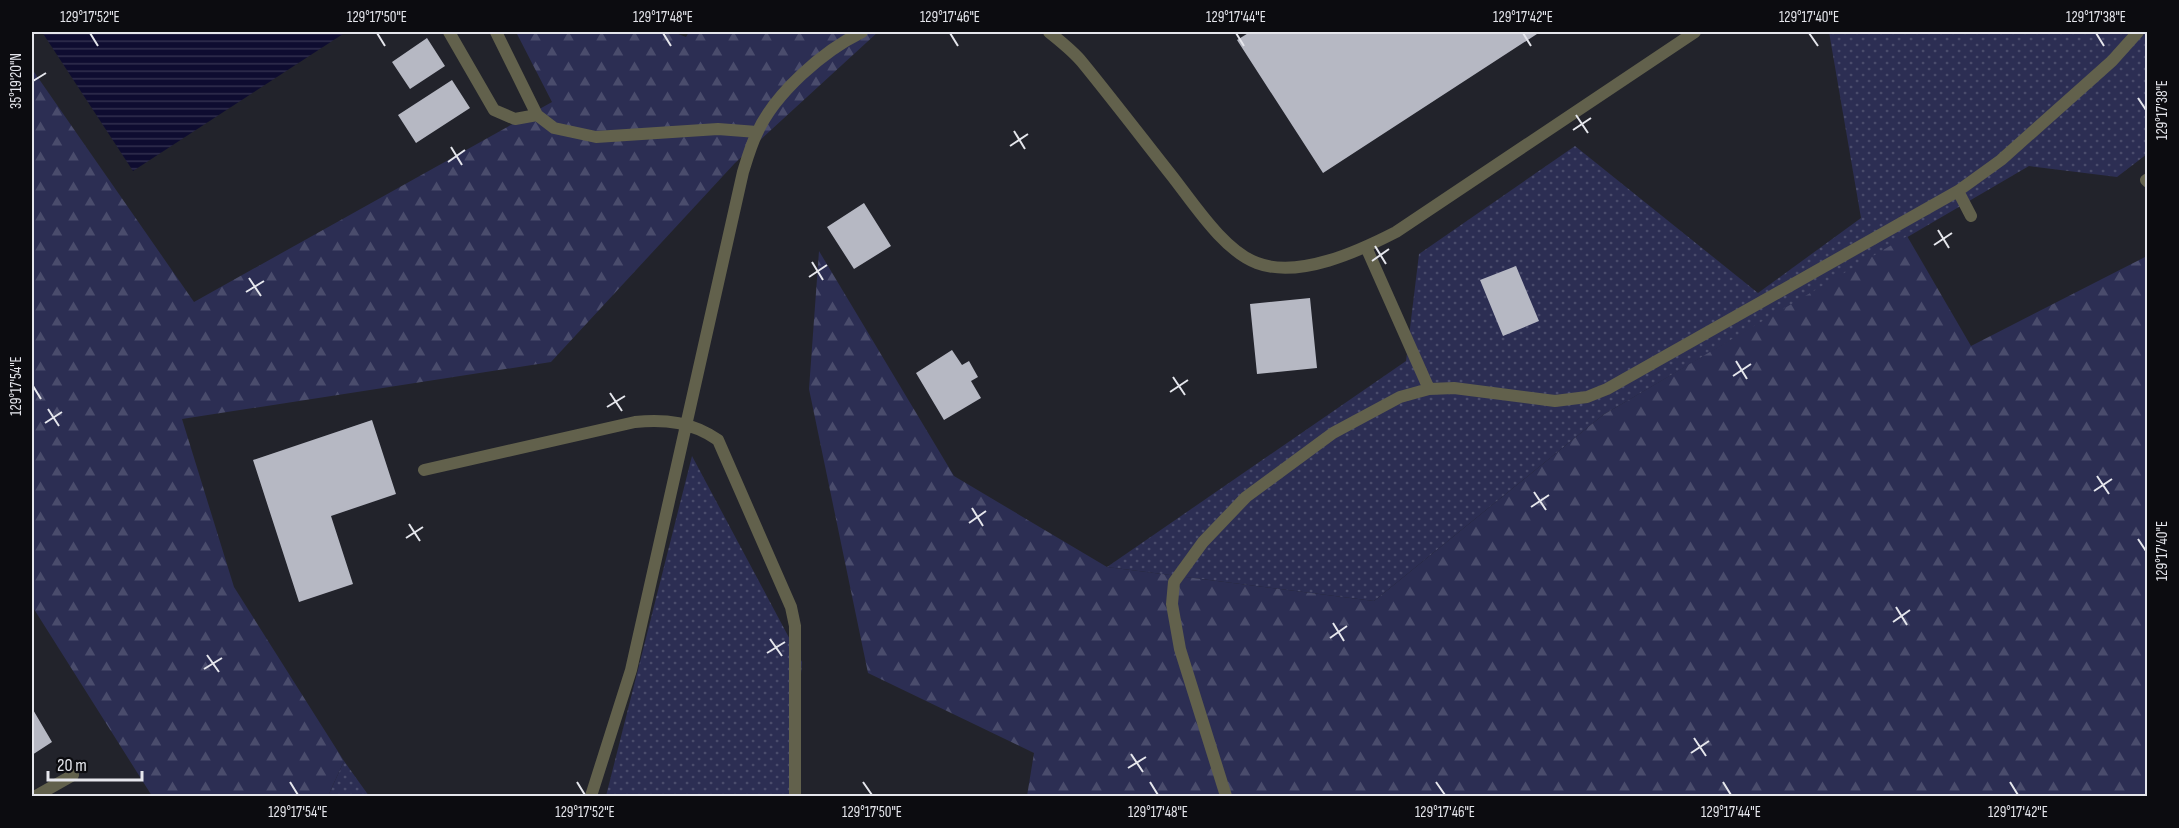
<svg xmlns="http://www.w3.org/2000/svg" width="2179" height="828" viewBox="0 0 2179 828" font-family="'Sofia Sans Condensed',sans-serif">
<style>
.grass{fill:url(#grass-dots)}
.forest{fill:url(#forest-firs)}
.water{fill:url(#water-rules)}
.building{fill:#b6b8c3}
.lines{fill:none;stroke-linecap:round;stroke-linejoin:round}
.lane{stroke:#62614c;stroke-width:12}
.ticks{fill:none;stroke:#e5e6ec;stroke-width:2}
.neatline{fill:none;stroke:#e5e6ec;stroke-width:2}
.ticks-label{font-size:15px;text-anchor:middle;fill:#e5e6ec}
</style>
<defs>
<pattern id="grass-dots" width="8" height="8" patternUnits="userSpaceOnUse" patternTransform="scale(1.5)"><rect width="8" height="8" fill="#2c2e53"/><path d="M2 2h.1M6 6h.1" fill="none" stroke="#4a4c6c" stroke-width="1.8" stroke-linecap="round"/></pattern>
<pattern id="forest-firs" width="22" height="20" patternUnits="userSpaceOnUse" patternTransform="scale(1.5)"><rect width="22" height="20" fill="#2c2e53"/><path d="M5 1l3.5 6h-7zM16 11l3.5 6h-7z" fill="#4a4c6c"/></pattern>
<pattern id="water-rules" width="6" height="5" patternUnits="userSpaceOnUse" patternTransform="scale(1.5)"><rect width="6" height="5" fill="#0e0c30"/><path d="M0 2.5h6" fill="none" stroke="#312f4e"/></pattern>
</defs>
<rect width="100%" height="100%" fill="#22232b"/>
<!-- grass -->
<path class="grass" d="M1829,32H2147V154L2117,177L2029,166L1603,415L1374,601L1107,567L1406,361L1419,254L1575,146L1758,293L1861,218Z
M692,456L802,662L791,796H606Z
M344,761L369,796H328Z"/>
<!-- forest -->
<path class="forest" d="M516,32H673L686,37L689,32H878L735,163L551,362L182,419L234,587L344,761L328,796H152L32,606V69L194,302L552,102Z
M1907,236L1971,346L2147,256V796H1027L1034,753L868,673L809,389L819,251L954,476L1107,567L1374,601L1603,415Z"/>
<!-- water -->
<path class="water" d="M42,32H346L133,171Z"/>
<!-- building -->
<path class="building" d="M1250,32H1540L1323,173L1237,40Z
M427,38L445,66L410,89L392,62Z
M452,80L470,108L416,143L398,115Z
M864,203L891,246L854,269L827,227Z
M1516,266L1539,321L1503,336L1480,280Z
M1310,298L1317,368L1257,374L1250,304Z
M952,350L962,365L969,361L978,377L971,381L981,398L944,420L916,373Z
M372,420L396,494L331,516L353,584L299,602L253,460Z
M32,708L52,742L32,755Z"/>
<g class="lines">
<!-- lane -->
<path class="lane" d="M449,32L494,110L515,119L537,115
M496,32L537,115L554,128L596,137L718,129L757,132
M1049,32C1060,41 1073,51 1082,62C1113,100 1142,138 1172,176C1194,204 1224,251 1257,263C1299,279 1359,251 1396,232L1695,32
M2148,179L2146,180L2148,182
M1958,191L1971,216
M1366,247L1429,389
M424,470L635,422C666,419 692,422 718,440L791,607L795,626V796
M36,796L73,775
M591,796L631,670L743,172C747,159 751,145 757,133C775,93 823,51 862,32
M1226,796L1180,649L1172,604L1174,582L1203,542L1246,497L1333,433L1400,397L1429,389L1454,388L1555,401L1587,397L1607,389L1958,191L2001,160L2112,61L2138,32"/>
</g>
<!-- ticks -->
<path class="ticks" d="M90,33L98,46M377,33L385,46M663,33L671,46M950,33L958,46M1236,33L1244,46M1523,33L1531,46M1809,33L1818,46M2096,33L2104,46M33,81L46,73M2138,98L2146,110M1576,115L1588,133M1573,130L1591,118M1014,131L1025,149M1010,146L1028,134M451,147L462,165M448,162L465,150M1938,230L1949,248M1934,245L1952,233M1375,246L1386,264M1372,261L1389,249M812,262L823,280M809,277L827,265M249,278L261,296M246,292L264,281M1736,361L1747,379M1733,376L1751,364M1173,377L1185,395M33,386L41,399M1170,392L1188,380M610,393L622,411M607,407L625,396M48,409L59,426M45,423L62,412M2097,476L2109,494M2094,491L2112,479M1534,492L1546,510M1531,507L1549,495M972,508L983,526M969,523L986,511M409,524L420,541M406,538L423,527M2138,539L2146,551M1896,607L1907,625M1893,622L1910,610M1333,623L1344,641M1330,638L1347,626M770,639L782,656M767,653L785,642M207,655L219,672M204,669L222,658M1694,738L1706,756M1691,753L1709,741M1131,754L1143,772M1128,768L1146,757M290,782L298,795M577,782L585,795M863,782L872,795M1150,782L1158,795M1436,782L1445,795M1723,782L1731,795M2010,782L2018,795"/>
<!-- border -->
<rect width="2179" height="828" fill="none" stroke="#0c0c10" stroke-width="66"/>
<!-- scale -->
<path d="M48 771v9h94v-9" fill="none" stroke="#e5e6ec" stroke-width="3"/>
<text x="57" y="771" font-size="18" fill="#e5e6ec" stroke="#0c0c10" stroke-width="4.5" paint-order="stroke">20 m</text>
<rect x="33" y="33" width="2113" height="762" class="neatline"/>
<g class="ticks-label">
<text x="90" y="22">129°17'52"E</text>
<text x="377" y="22">129°17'50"E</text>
<text x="663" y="22">129°17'48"E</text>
<text x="950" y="22">129°17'46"E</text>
<text x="1236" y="22">129°17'44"E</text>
<text x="1523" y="22">129°17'42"E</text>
<text x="1809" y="22">129°17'40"E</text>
<text x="2096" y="22">129°17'38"E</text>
<text transform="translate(16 81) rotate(-90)" y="5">35°19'20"N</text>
<text transform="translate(2162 110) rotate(-90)" y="5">129°17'38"E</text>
<text transform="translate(16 386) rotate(-90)" y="5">129°17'54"E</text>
<text transform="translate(2162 551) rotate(-90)" y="5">129°17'40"E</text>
<text x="298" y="817">129°17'54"E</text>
<text x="585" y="817">129°17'52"E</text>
<text x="872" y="817">129°17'50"E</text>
<text x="1158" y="817">129°17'48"E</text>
<text x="1445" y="817">129°17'46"E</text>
<text x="1731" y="817">129°17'44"E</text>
<text x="2018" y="817">129°17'42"E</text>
</g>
</svg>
